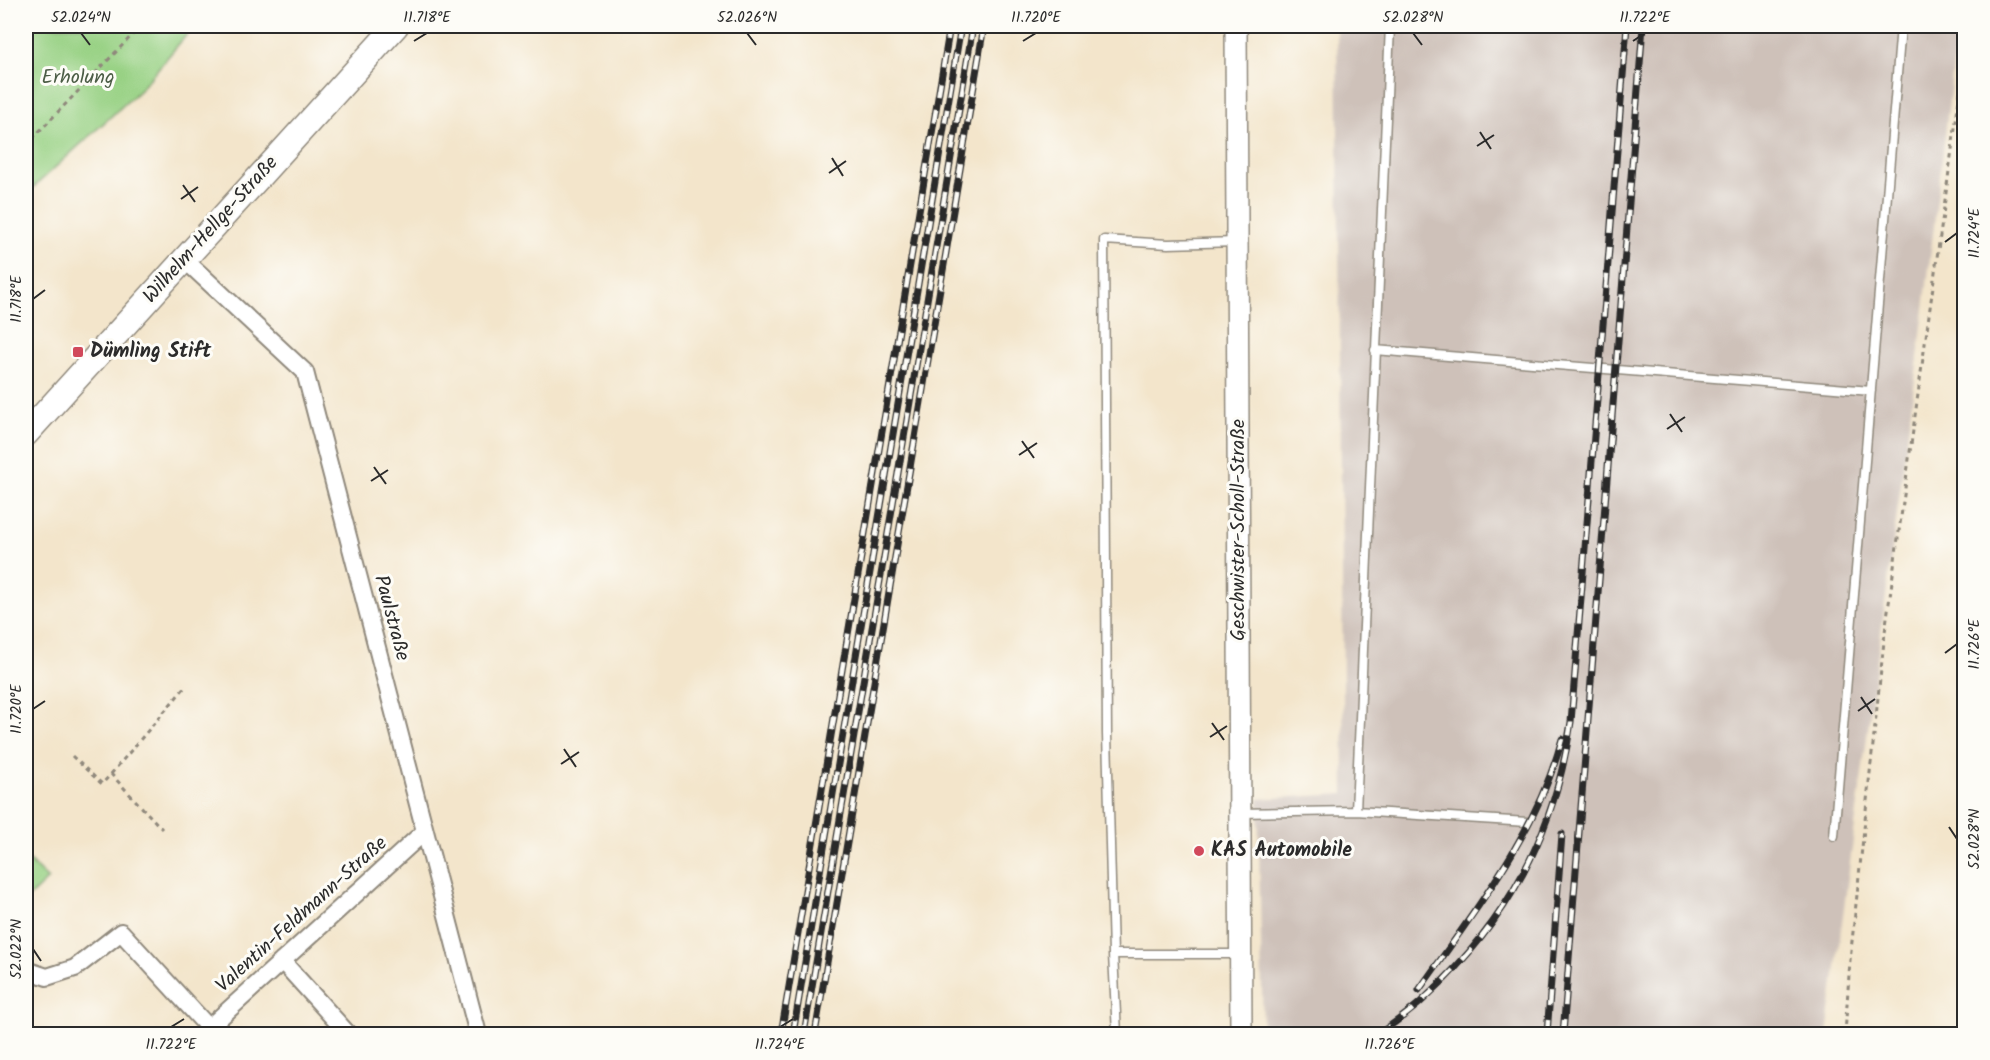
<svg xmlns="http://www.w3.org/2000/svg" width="1990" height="1060" viewBox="0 0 1990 1060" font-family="Kalam,sans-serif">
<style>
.industrial{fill:#cec1b9}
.green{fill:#98d184;stroke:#627e58;stroke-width:1.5}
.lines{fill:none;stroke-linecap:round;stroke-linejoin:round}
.service-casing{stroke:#8f887b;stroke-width:11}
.minor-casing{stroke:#8f887b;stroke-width:20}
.tertiary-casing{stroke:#8f887b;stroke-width:24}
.secondary-casing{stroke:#8f887b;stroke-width:27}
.path{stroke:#8f887b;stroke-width:3;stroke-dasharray:4.5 4.5;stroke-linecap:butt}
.service{stroke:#fff;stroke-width:8}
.minor{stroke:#fff;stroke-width:16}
.tertiary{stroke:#fff;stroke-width:21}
.secondary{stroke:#fff;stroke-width:24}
.rail-casing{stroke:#2b2b2b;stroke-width:7}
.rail{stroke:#fdfcf7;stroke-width:4.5;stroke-dasharray:14;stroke-linecap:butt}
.ticks{fill:none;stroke:#2b2b2b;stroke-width:2}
.poi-dot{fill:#d1495b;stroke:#fdfcf7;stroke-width:2}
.labels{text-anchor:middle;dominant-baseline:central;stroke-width:6;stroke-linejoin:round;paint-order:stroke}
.park-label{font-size:20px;fill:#4c5d46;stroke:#fdfcf7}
.street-label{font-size:20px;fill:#2b2b2b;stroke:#fdfcf7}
.poi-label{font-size:20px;font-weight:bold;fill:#2b2b2b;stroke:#fdfcf7;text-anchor:start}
.neatline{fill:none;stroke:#2b2b2b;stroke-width:2}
.ticks-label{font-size:15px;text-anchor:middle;fill:#2b2b2b}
</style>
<rect width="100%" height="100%" fill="#fdfcf7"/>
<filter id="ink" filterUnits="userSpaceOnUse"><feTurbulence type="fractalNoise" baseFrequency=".0167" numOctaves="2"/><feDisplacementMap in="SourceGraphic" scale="12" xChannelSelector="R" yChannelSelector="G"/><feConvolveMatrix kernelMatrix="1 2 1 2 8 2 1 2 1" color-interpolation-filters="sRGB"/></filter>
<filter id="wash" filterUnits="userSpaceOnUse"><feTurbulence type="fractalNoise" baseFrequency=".008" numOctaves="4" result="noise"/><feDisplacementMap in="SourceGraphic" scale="24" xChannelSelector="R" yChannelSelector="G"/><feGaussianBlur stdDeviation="1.35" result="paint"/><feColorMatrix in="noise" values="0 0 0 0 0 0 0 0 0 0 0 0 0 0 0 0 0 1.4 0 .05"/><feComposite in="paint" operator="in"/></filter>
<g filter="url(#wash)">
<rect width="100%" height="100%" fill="#f3e5cb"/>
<!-- industrial -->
<path class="industrial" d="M1337,26H1958L1920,342L1827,1034H1263L1258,799L1344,794Z"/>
<!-- green -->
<path class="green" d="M26,26H194L140,90L26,194Z
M26,858L48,879L26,900Z"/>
</g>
<g filter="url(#ink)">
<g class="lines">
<defs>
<path id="service" d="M1375,350L1871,391
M1356,811L1390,26
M1241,813L1356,811L1527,822
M1834,836L1901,26
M1113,954L1107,734L1104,240L1168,244L1237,242
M1117,1034L1113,954H1240"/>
<path id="minor" d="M185,260L305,372L478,1034
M282,961L348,1034
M26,970L47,977L75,968L121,932L209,1028
M202,1034L424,832"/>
<path id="tertiary" d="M1236,26L1241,1034"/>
<path id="secondary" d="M26,434L396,26"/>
</defs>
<!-- service casing -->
<use href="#service" class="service-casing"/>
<!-- minor casing -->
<use href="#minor" class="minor-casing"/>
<!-- tertiary casing -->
<use href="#tertiary" class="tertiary-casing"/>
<!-- secondary casing -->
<use href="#secondary" class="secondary-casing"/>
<!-- path -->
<path class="path" d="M26,145L141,26
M72,756L102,784L111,774L162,829
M111,774L186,686
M1845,1034L1850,960L1885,632L1964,63"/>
<!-- service -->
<use href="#service" class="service"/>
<!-- minor -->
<use href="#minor" class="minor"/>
<!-- tertiary -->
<use href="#tertiary" class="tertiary"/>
<!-- secondary -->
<use href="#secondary" class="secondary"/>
<defs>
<path id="rail" d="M1419,990C1474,912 1537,833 1562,739
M781,1034L950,26
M793,1034L961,26
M804,1034L973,26
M815,1034L984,26
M1379,1034C1395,1022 1412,1011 1426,997C1508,921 1555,834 1571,722L1627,26
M1547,1034L1562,834
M1563,1034L1643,26"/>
</defs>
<!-- rail casing -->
<use href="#rail" class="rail-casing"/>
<!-- rail -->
<use href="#rail" class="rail"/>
</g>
</g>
<!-- ticks -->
<path class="ticks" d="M81,33L90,45M747,33L756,45M1413,33L1422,45M414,41L427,33M1023,41L1036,33M1633,41L1645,33M1480,132L1491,149M1477,146L1494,135M832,158L843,176M829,173L846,161M183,185L195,202M181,199L198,187M1945,242L1957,233M33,299L45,290M1670,414L1682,432M1667,429L1685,417M1022,441L1034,458M1019,455L1037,443M374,467L386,484M371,481L388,470M1945,653L1957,644M1861,697L1872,714M33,709L45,701M1858,711L1875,699M1212,723L1224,740M1210,737L1227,726M564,749L576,767M561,764L579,752M1949,827L1957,839M33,949L41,961M171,1027L184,1019M780,1027L793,1019M1390,1027L1402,1019"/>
<!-- markers -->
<g class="poi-dot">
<rect x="72" y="346" width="12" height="12" rx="3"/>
<circle cx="1199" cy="851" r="6"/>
</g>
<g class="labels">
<!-- park labels -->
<g class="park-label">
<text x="78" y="78">Erholung</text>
</g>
<!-- street labels -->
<g class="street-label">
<text transform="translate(211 230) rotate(-48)">Wilhelm-Hellge-Straße</text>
<text transform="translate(1239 530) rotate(-90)">Geschwister-Scholl-Straße</text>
<text transform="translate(391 618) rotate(75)">Paulstraße</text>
<text transform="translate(302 915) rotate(-42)">Valentin-Feldmann-Straße</text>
</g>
<!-- poi labels -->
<g class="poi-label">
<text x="90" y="352">Dümling Stift</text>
<text x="1211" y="851">KAS Automobile</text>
</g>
</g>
<!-- margin -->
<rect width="1990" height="1060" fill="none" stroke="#fdfcf7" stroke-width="66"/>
<rect x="33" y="33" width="1924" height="994" class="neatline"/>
<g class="ticks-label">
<text x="81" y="22">52.024°N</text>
<text x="427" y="22">11.718°E</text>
<text x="747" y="22">52.026°N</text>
<text x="1036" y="22">11.720°E</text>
<text x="1413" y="22">52.028°N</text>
<text x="1645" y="22">11.722°E</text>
<text transform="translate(1974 233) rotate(-90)" y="5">11.724°E</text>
<text transform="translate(16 299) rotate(-90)" y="5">11.718°E</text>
<text transform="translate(1974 644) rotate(-90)" y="5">11.726°E</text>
<text transform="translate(16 709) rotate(-90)" y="5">11.720°E</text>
<text transform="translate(1974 839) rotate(-90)" y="5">52.028°N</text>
<text transform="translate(16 949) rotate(-90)" y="5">52.022°N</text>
<text x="171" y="1049">11.722°E</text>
<text x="780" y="1049">11.724°E</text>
<text x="1390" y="1049">11.726°E</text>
</g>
</svg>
